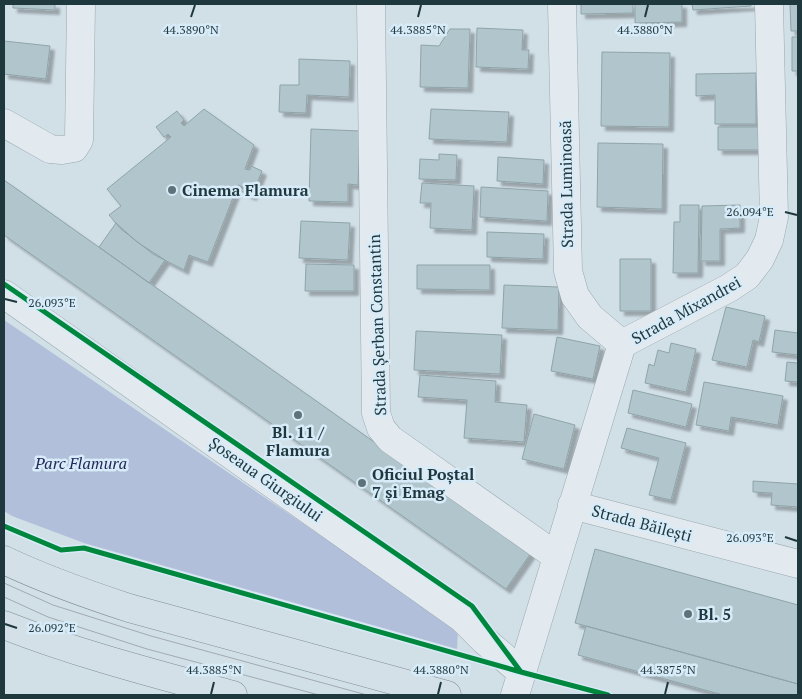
<svg xmlns="http://www.w3.org/2000/svg" width="802" height="699" viewBox="0 0 802 699" font-family="'PT Serif',serif">
<style>
.green{fill:#b2bfdb}
.building{fill:#b1c6cc;stroke:#8fa4a8;filter:url(#shadow)}
.lines{fill:none;stroke-linecap:round;stroke-linejoin:round}
.minor-casing{stroke:#99a7ad;stroke-width:29}
.major-casing{stroke:#808e92;stroke-width:29}
.minor{stroke:#e2eaf0;stroke-width:28}
.major{stroke:#d4e0e7;stroke-width:28}
.tram{stroke:#a2aaaf;stroke-width:1}
.cycleway-casing{stroke:#d7ebf8;stroke-width:8}
.cycleway{stroke:#00873e;stroke-width:5}
.ticks{fill:none;stroke:#1f383e;stroke-width:2}
.poi-dot{fill:#5d7279;stroke:#d7ebf8;stroke-width:2}
.labels{text-anchor:middle;dominant-baseline:central;stroke-width:5;stroke-linejoin:round;paint-order:stroke}
.street-label{font-size:16px;fill:#1f383e;stroke:#d7ebf8}
.poi-label{font-size:16px;font-weight:bold;fill:#1f383e;stroke:#d7ebf8;text-anchor:start}
.park-label{font-size:16px;font-style:italic;fill:#24285c;stroke:#d7ebf8}
.ticks-label{font-size:12px;text-anchor:middle;fill:#1f383e;stroke:#d7ebf8;stroke-width:5;stroke-linejoin:round;paint-order:stroke}
</style>
<defs>
<filter id="shadow"><feDropShadow dx="4.5" dy="4.5" stdDeviation="1" flood-color="#0004"/></filter>
</defs>
<rect width="100%" height="100%" fill="#d1dfe7"/>
<!-- green -->
<path class="green" d="M4,320L458,629L457,649L84,543L12,516L4,511Z"/>
<!-- building -->
<path class="building" d="M13,4H55V10L13,8Z
M581,4H633V13L581,14Z
M635,4H682V22L635,23Z
M692,4H751V6L693,10Z
M790,4H798V31H791Z
M477,28L523,30L522,50H529L528,69L476,67Z
M450,29H470L468,88L420,87L421,45L439,46Z
M792,37H798V71H792Z
M4,41L50,46L46,79L4,74Z
M602,52L670,53L669,127L601,126Z
M299,59L350,61L349,97L307,95L306,113L279,112L280,85H299Z
M756,73V124H715V95L696,96V74Z
M204,109L254,145L245,169L250,170L251,166L262,171L252,196L241,191L243,187L238,185L208,262L189,255L184,270L153,254L121,229L109,215L121,206L107,189L171,137L168,134L164,137L156,127L177,111L184,120L181,123L184,126Z
M431,109L509,112L507,142L429,139Z
M718,127H759V150H718Z
M311,129L360,131L358,185L348,184V202L309,201Z
M598,143L663,144L662,209L597,207Z
M439,154L457,155L456,180L419,179L420,159L439,160Z
M498,157L544,160L543,184L497,181Z
M4,180L531,553L506,589L4,235Z
M422,183L474,186L472,230L430,228L431,203H420Z
M481,187L548,191L547,221L480,217Z
M680,205H699L698,273H673L674,222H680Z
M740,205V228L720,229V261H701L702,206Z
M301,221L350,223L348,260L299,258Z
M116,223L137,242L165,260L149,283L99,247Z
M487,232L544,234L543,259L487,257Z
M620,259H651V311H620Z
M306,264L354,265V291H305Z
M417,265H490V290L417,289Z
M504,285L559,287L558,330L502,328Z
M726,307L765,316L759,342L753,340L747,367L712,360Z
M775,330L798,333V355L772,352Z
M416,331L502,335L500,374L414,370Z
M557,337L600,346L593,379L551,371Z
M671,343L696,349L686,392L645,383L649,364L654,366L658,350L669,353Z
M787,362L798,363V382L785,381Z
M420,375L496,381L495,402L527,405L524,442L464,438L467,400L418,397Z
M704,382L783,396L778,425L731,417L729,431L696,425Z
M633,390L692,404L686,427L628,413Z
M534,414L575,425L564,469L522,459Z
M627,428L686,443L671,500L649,495L659,458L621,448Z
M753,481L798,484V507L771,505L772,493L753,492Z
M595,549L798,605V684L575,623Z
M586,626L798,684V695H723L578,655Z"/>
<g class="lines">
<defs>
<path id="minor" d="M371,4L376,413L381,428L390,439L556,556
M562,4L568,271L575,296L590,317L622,344
M4,123L50,149L62,150L74,148L79,140L81,4
M4,294L462,618L485,641L521,672
M572,505L798,564
M515,695L622,344L729,288L747,276L760,259L769,240L774,217L769,4"/>
<path id="major" d="M4,560C44,579 86,594 129,608L447,695
M4,625C78,654 156,674 233,695"/>
</defs>
<!-- minor casing -->
<use href="#minor" class="minor-casing"/>
<!-- major casing -->
<use href="#major" class="major-casing"/>
<!-- minor -->
<use href="#minor" class="minor"/>
<!-- major -->
<use href="#major" class="major"/>
<!-- tram -->
<path class="tram" d="M4,583L53,605L151,636L367,695
M4,597L48,617L147,649L319,695"/>
<defs>
<path id="cycleway" d="M4,284L472,606L521,672
M4,526L61,550L84,548L521,672L608,695"/>
</defs>
<!-- cycleway casing -->
<use href="#cycleway" class="cycleway-casing"/>
<!-- cycleway -->
<use href="#cycleway" class="cycleway"/>
</g>
<!-- ticks -->
<path class="ticks" d="M191,17L195,5M418,17L421,5M645,17L648,5M785,212L797,215M5,299L17,302M785,537L797,541M5,624L17,628M211,694L214,682M438,694L441,682M665,694L668,682"/>
<!-- markers -->
<g class="poi-dot">
<circle cx="172" cy="190" r="5"/>
<circle cx="298" cy="415" r="5"/>
<circle cx="362" cy="483" r="5"/>
<circle cx="688" cy="614" r="5"/>
</g>
<g class="labels">
<!-- street labels -->
<g class="street-label">
<text transform="translate(566 184) rotate(-91)">Strada Luminoasă</text>
<text transform="translate(686 310) rotate(-29)">Strada Mixandrei</text>
<text transform="translate(377 325) rotate(-92)">Strada Șerban Constantin</text>
<text transform="translate(266 479) rotate(35)">Șoseaua Giurgiului</text>
<text transform="translate(642 523) rotate(15)">Strada Băilești</text>
</g>
<!-- poi labels -->
<g class="poi-label">
<text x="182" y="190">Cinema Flamura</text>
<text x="298" y="432" text-anchor="middle">Bl. 11 /<tspan x="298" dy="18">Flamura</tspan></text>
<text x="372" y="474">Oficiul Poștal<tspan x="372" dy="18">7 și Emag</tspan></text>
<text x="698" y="614">Bl. 5</text>
</g>
<!-- park labels -->
<g class="park-label">
<text x="81" y="463">Parc Flamura</text>
</g>
</g>
<g class="ticks-label">
<text x="191" y="34">44.3890°N</text>
<text x="418" y="34">44.3885°N</text>
<text x="645" y="34">44.3880°N</text>
<text x="750" y="216">26.094°E</text>
<text x="52" y="307">26.093°E</text>
<text x="750" y="542">26.093°E</text>
<text x="52" y="632">26.092°E</text>
<text x="214" y="674">44.3885°N</text>
<text x="441" y="674">44.3880°N</text>
<text x="668" y="674">44.3875°N</text>
</g>
<!-- border -->
<rect width="802" height="699" fill="none" stroke="#1f383e" stroke-width="10"/>
</svg>
